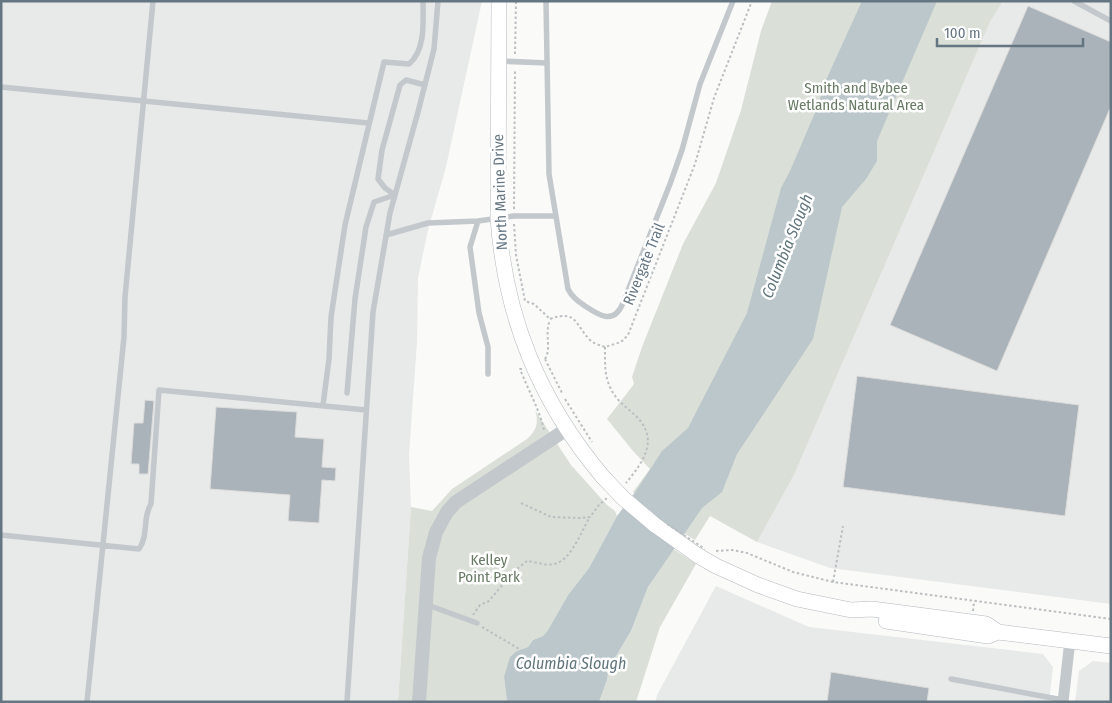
<svg xmlns="http://www.w3.org/2000/svg" width="1112" height="703" viewBox="0 0 1112 703" font-family="'Fira Sans Condensed',sans-serif">
<style>
.built{fill:#e8e9e9}
.green{fill:#dadfd7}
.water{fill:#bbc7cb}
.building{fill:#aab3b9;stroke:#dcdcda}
.lines{fill:none;stroke-linecap:round;stroke-linejoin:round}
.secondary-casing{stroke:#b3babf;stroke-width:16}
.path{stroke:#bbbfc2;stroke-width:2;stroke-dasharray:2.5 2.5;stroke-linecap:butt}
.service{stroke:#c3c8cc;stroke-width:5.5}
.minor{stroke:#c3c8cc;stroke-width:11}
.tertiary{stroke:#c3c8cc;stroke-width:14}
.secondary{stroke:#fff;stroke-width:15}
.secondary-bridge-casing{stroke:#b3babf;stroke-width:16;stroke-linecap:butt}
.path-bridge{stroke:#bbbfc2;stroke-width:2;stroke-dasharray:2.5 2.5;stroke-linecap:butt}
.secondary-bridge{stroke:#fff;stroke-width:15}
.labels{text-anchor:middle;dominant-baseline:central;stroke-width:5;stroke-linejoin:round;paint-order:stroke}
.park-label{font-size:15px;fill:#687a64;stroke:#fff}
.street-label{font-size:15px;fill:#657683;stroke:#fff}
.water-label{font-size:16px;font-style:italic;fill:#60757c;stroke:#fff}
</style>
<rect width="100%" height="100%" fill="#fafaf8"/>
<!-- built -->
<path class="built" d="M1,1H482L446,167L428,230L418,278L417,342L409,455L411,507L398,702H1Z
M1003,1H1111V604L830,568L757,542L794,475L990,22Z
M716,586L809,627L1043,654L1053,667L1049,702H655L658,693Z
M1093,661L1111,663V702H1075L1079,671Z"/>
<!-- green -->
<path class="green" d="M772,1H1003L990,22L794,475L757,542L710,516L695,540L676,528L633,492L650,469L633,451L607,419L634,384L632,377L642,347L683,244L716,183L741,110L761,31Z
M535,410L571,465L607,505L615,511L617,516L589,568L568,595L548,630L543,636L533,640L528,647L517,651L504,677L507,702H398L411,507L432,511L452,489L527,439C537,430 539,421 535,410Z
M673,549L696,564L660,627L636,702H599L607,680L609,668L631,631L648,587Z"/>
<!-- water -->
<path class="water" d="M862,1H937L877,141V161L866,179L842,207L813,339L737,454L722,492L702,508L648,587L631,631L609,668L607,680L599,702H507L504,677L510,657L517,651L528,647L533,640L543,636L548,630L568,595L589,568L617,516L636,491L662,451L688,428L747,313L781,188L790,171L817,108L826,80Z"/>
<!-- building -->
<path class="building" d="M1028,6L1111,42V106L997,371L890,325Z
M857,376L1079,405L1065,516L843,487Z
M145,400L154,401L148,474H139V464H131L134,423H143Z
M216,407L297,412L295,437L324,439L322,467L336,468L335,481L322,480L319,523L288,521L290,495L210,489Z
M831,672L929,688L927,702H827Z"/>
<g class="lines">
<defs>
<path id="secondary" d="M499,1L498,218C505,317 539,401 603,477
M655,525L697,555L716,566L758,585L797,599L851,610L872,609L986,624L998,632L1111,646
M886,621L988,636L998,632"/>
</defs>
<!-- secondary casing -->
<use href="#secondary" class="secondary-casing"/>
<!-- path -->
<path class="path" d="M515,54L516,1
M514,209L515,69
M514,224L516,255L525,301L534,304L550,319
M550,319C577,309 575,325 590,340C594,344 600,345 605,347L621,342L628,335L695,164L714,98L752,1
M605,347C605,361 604,376 611,389C616,400 626,407 635,415C660,439 644,461 626,483
M545,359L562,393
M545,359C552,348 544,334 550,320
M522,369H520C528,390 539,408 544,430
M565,399L592,442
M521,503L551,517L580,518L590,517L599,505L607,498
M716,551L732,550L747,553L793,572L833,582L1111,619
M833,582L843,526
M973,611L974,601
M473,615L480,605L489,601L513,572L527,561C535,562 547,566 554,564C572,560 581,531 590,517
M482,627L521,650"/>
<!-- service -->
<path class="service" d="M546,1L549,174L568,289C572,297 578,301 585,306C600,316 614,325 623,303L670,184L682,150L700,84L733,1
M1074,1L1111,21
M499,61L547,63
M1,87L368,123
M395,195L385,188L378,179L382,150L400,85L406,80L425,85
M478,221L470,247L479,313L488,347V374
M386,235L428,223L478,221L514,216H556
M347,393L355,299L366,227L374,202L395,195
M323,405L329,359L331,317L345,225L384,62L409,64C426,50 423,21 423,1
M1,535L139,549C149,535 142,518 151,504L159,390L366,410
M425,604L477,623
M951,679L1063,700
M87,702L124,337L125,297L153,1
M347,702L373,312L390,213L418,112L434,49L438,1"/>
<!-- minor -->
<path class="minor" d="M1063,702L1070,640"/>
<!-- tertiary -->
<path class="tertiary" d="M419,702L429,558L436,532L447,512L456,502L567,429"/>
<!-- secondary -->
<use href="#secondary" class="secondary"/>
<defs>
<path id="secondary-bridge" d="M603,477L623,498L655,525"/>
</defs>
<!-- secondary-bridge casing -->
<use href="#secondary-bridge" class="secondary-bridge-casing"/>
<!-- path-bridge -->
<path class="path-bridge" d="M667,524L705,549"/>
<!-- secondary-bridge -->
<use href="#secondary-bridge" class="secondary-bridge"/>
</g>
<g class="labels">
<!-- park labels -->
<g class="park-label">
<text x="856" y="88">Smith and Bybee<tspan x="856" dy="17">Wetlands Natural Area</tspan></text>
<text x="489" y="560">Kelley<tspan x="489" dy="17">Point Park</tspan></text>
</g>
<!-- street labels -->
<g class="street-label">
<text transform="translate(500 192) rotate(-92)">North Marine Drive</text>
<text transform="translate(644 264) rotate(-68)">Rivergate Trail</text>
</g>
<!-- water labels -->
<g class="water-label">
<text transform="translate(787 246) rotate(-68)">Columbia Slough</text>
<text x="571" y="663">Columbia Slough</text>
</g>
</g>
<!-- border -->
<rect width="1112" height="703" fill="none" stroke="#657683" stroke-width="5"/>
<!-- scale -->
<path d="M937 38v8h146v-8" fill="none" stroke="#657683" stroke-width="2.5"/>
<text x="944" y="38" font-size="15" fill="#657683" stroke="#ffffff" stroke-width="4" paint-order="stroke">100 m</text>
</svg>
